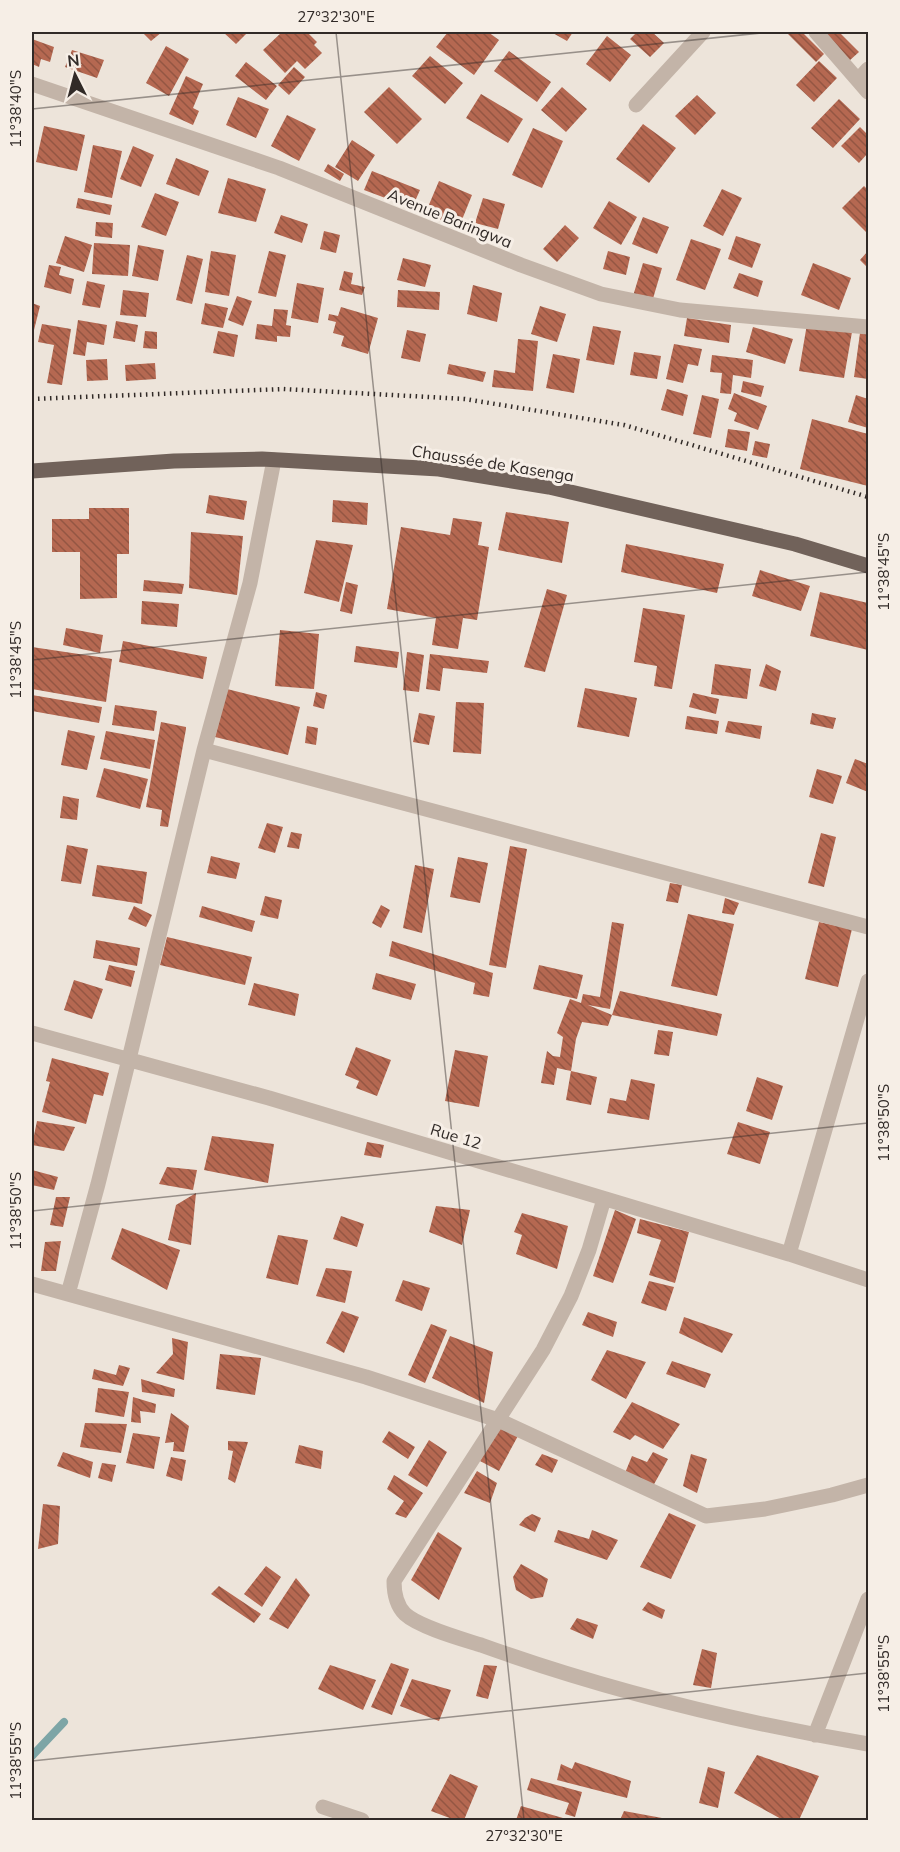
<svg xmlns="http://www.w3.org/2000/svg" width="900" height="1852" viewBox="0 0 900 1852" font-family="Mulish,sans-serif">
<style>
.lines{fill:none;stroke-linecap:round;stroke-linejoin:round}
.stream{stroke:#7da5a6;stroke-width:8}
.building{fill:url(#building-back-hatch)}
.minor{stroke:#c3b4a8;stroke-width:15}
.major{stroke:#71625a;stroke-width:15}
.rail{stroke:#312a27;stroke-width:4.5;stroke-dasharray:1.5 4.5;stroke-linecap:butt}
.ticks{fill:none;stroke:#312a27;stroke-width:1.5;stroke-opacity:0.45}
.labels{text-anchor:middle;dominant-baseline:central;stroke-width:6;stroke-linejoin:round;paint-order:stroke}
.street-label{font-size:16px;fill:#312a27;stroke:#f6eee6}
.neatline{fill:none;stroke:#312a27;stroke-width:2}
.ticks-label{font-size:15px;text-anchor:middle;fill:#312a27}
</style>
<defs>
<pattern id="building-back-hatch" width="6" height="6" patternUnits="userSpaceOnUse" patternTransform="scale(1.5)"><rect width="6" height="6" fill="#b56851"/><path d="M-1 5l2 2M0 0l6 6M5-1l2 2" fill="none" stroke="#945643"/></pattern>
</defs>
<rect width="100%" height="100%" fill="#ede4da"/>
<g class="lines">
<!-- stream -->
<path class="stream" d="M32,1756L64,1722"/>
</g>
<!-- building -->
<path class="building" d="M142,32H162L151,41Z
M223,32H248L236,44Z
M282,32H307L317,42L314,45L322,53L305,69L297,61L285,73L263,50Z
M448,32H488L499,40L474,75L436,47Z
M551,32H573L567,41Z
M637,32H652L664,43L650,57L630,39Z
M786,32H802L824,54L816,62Z
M830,32H839L859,52L849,61L825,36Z
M607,36L631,55L610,82L586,64Z
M32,39L54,47L50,62L41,59L39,67L32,64Z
M166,46L189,59L169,96L146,83Z
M72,50L104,60L97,78L65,67Z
M509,51L551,82L537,102L494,71Z
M430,56L463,83L445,104L412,76Z
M819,61L837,78L814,102L796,85Z
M246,62L277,86L266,100L235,76Z
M294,67L305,77L289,95L278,85Z
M186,76L203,84L193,108L199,111L193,125L169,114Z
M389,87L422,119L397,144L364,112Z
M562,87L587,109L566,132L541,110Z
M481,94L523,119L508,143L466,118Z
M697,95L716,113L695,135L675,116Z
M238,97L269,109L256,138L226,125Z
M839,99L860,119L833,148L811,128Z
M287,115L316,129L299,161L271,146Z
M643,124L676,148L649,183L616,159Z
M44,126L85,135L77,171L36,162Z
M860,127L868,135V153L859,163L841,146Z
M533,128L563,141L542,188L512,175Z
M352,140L375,155L358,181L335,167Z
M93,145L122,151L112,198L84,192Z
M133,146L154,155L141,187L120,179Z
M176,158L209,171L199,196L166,184Z
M328,164L344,174L340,181L324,171Z
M372,171L420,190L412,208L364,190Z
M228,178L266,189L256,222L218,213Z
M439,181L472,195L459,227L425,214Z
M864,186L868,190V234L842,208Z
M722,189L742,198L723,236L703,226Z
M155,193L179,202L166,236L141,227Z
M78,198L112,205L110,215L76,208Z
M483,198L505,204L498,229L475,223Z
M609,201L637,217L621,245L593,228Z
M281,215L308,224L302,243L274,233Z
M643,217L669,227L657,254L632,244Z
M96,222L113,223L112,238L95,236Z
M565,225L579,238L557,262L543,249Z
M324,231L340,235L336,253L320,249Z
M65,236L92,245L84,272L56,263Z
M736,236L761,244L752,268L728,259Z
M691,239L721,249L705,290L676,280Z
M94,243L130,245L128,276L92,274Z
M138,245L164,250L158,281L132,276Z
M211,251L236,255L229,296L205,292Z
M269,251L286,255L276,297L258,293Z
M608,251L630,257L626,275L603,269Z
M868,251V266L867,267L860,260Z
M187,255L203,259L192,304L176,300Z
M403,258L431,265L425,287L397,280Z
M643,263L662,268L652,302L633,296Z
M813,263L851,278L839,310L801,295Z
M49,265L61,267L59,275L74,279L71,294L44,287Z
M344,271L353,273L351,284L365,287L362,295L339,290Z
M739,273L763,281L758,297L733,288Z
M87,281L105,285L100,308L82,305Z
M297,283L324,288L318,323L291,318Z
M473,285L502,293L497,322L467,314Z
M123,290L149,293L146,317L120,315Z
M398,290L440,292L439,310L397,307Z
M237,296L252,301L243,326L228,320Z
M32,303L40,306L34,330L32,329Z
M205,303L228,308L223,328L201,324Z
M540,306L566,314L557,342L531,334Z
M341,307L378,318L368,354L341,346L344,336L333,333L336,322L328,320L329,314L338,316Z
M274,309L288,310L286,325L291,326L290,337L277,336V342L255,339L257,324L272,326Z
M687,318L731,325L729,343L684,336Z
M78,320L107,325L104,345L87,342L85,356L73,354Z
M116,321L138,325L135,342L113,338Z
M42,324L71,329L62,385L47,383L54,345L38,342Z
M807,324L852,332L844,378L799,371Z
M593,326L621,331L614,365L586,360Z
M753,327L793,339L785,364L746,352Z
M407,330L426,334L420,362L401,358Z
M145,331L157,332V349L143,348Z
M218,331L238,335L234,357L213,353Z
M860,333L868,334V379L854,377Z
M518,339L538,341L533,391L492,387L494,370L515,373Z
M674,344L702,349L698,366L688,364L683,383L666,379Z
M634,352L661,356L657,379L630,375Z
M553,354L580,359L574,393L546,388Z
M712,355L753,360L751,378L733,375L731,394L720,393L722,373L710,372Z
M107,359L108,380L87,381L86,360Z
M155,363L156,379L126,381L125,365Z
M449,364L486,372L483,382L447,374Z
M743,381L764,386L761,397L741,392Z
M667,389L688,395L683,416L661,410Z
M734,393L767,406L758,430L734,421L737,413L728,409Z
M702,395L719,399L711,438L693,434Z
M856,395L868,399V428L848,422Z
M812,419L868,434V486L800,469Z
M728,429L750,432L747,451L725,447Z
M755,441L770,444L767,458L752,455Z
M209,495L247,501L244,520L206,513Z
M333,500L368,503L367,525L332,522Z
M89,508H129V554H117V598L80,599V552H52V519H89Z
M506,512L569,522L562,563L498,550Z
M453,518L482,522L478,545L489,547L477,620L463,618L458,649L432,645L436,618L387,609L401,527L450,535Z
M191,532L243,536L237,595L189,588Z
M316,540L353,545L339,602L304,593Z
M626,544L724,564L717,593L621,572Z
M760,570L810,586L801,611L752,596Z
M144,580L184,584L182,594L143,591Z
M346,582L358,585L352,614L340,611Z
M547,589L567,595L545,672L524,667Z
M820,592L868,603V650L810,636Z
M142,601L179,604L177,627L141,624Z
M643,608L685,615L672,689L654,686L657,666L634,662Z
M66,628L103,635L100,653L63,645Z
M280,630L319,634L314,689L275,686Z
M123,641L207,657L203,679L119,662Z
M356,646L399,652L397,668L354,662Z
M32,647L112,659L106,702L32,689Z
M407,652L424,655L419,692L403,690Z
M430,654L489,661L487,673L443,668L440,691L426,689Z
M715,664L751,669L747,699L711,694Z
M766,664L781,671L776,691L759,686Z
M585,688L637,698L629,737L577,727Z
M227,689L300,707L288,755L215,737Z
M316,692L327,695L324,709L313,706Z
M693,693L719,699L716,714L689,707Z
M32,695L102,707L99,723L32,711Z
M456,702L484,703L481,754L453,752Z
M115,705L157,711L154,731L112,725Z
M419,713L435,716L429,745L413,742Z
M812,713L836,718L833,729L810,724Z
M687,716L719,721L717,734L685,729Z
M728,721L762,726L760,739L725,732Z
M161,722L186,727V729L168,827L160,826L162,810L146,807Z
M307,726L318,728L316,745L305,743Z
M68,730L95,736L87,770L61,765Z
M106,731L155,740L150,769L100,759Z
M855,759L868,764V792L846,783Z
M104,768L148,779L140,809L96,797Z
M817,769L842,776L833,804L809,797Z
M63,796L79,799L77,820L60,818Z
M267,823L283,827L275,853L258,848Z
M291,832L302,834L299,849L287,847Z
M821,833L836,837L824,887L808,883Z
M67,845L88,849L81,884L61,881Z
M510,846L527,849L506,968L489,965Z
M211,856L240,863L236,879L207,873Z
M458,857L488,863L480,903L450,897Z
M97,865L147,872L142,904L92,896Z
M415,865L434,869L422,933L403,928Z
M670,883L682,885L678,903L666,901Z
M265,896L282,900L278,919L260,915Z
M725,898L739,903L734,915L722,913Z
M381,905L390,910L381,928L372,923Z
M134,906L152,915L146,927L128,919Z
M202,906L255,921L252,932L199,917Z
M688,914L734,924L717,996L671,986Z
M612,922L624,924L610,1009L588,1005L612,1015L608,1026L582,1022L576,1039L571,1071L597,1077L591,1105L566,1100L571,1071L557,1068L554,1085L541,1083L547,1051L553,1056L560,1057L563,1037L557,1033L570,999L581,1003L583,994L600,997Z
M819,922L852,929L838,987L805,979Z
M167,937L252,957L245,985L160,965Z
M96,940L140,948L137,966L93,958Z
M392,941L493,973L489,997L473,994L475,983L389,956Z
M109,965L135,971L131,987L105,980Z
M539,965L583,975L577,999L533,989Z
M376,973L416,984L411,1000L372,989Z
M74,980L103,989L92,1019L64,1010Z
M254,983L299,994L295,1016L248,1005Z
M620,991L722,1014L717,1036L612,1015Z
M658,1030L673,1032L669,1056L654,1054Z
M356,1047L391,1060L377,1096L356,1088L359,1081L345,1075Z
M455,1050L488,1056L479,1107L445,1101Z
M52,1058L109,1073L103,1096L94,1094L86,1124L42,1112L50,1082L46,1081Z
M757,1077L783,1086L772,1120L746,1111Z
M631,1079L655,1084L649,1120L607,1113L610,1098L626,1101Z
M37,1121L75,1127L64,1151L32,1145Z
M738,1122L770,1132L760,1164L727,1154Z
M212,1136L274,1144L268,1183L204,1170Z
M367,1142L384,1145L381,1158L364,1155Z
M167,1167L197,1170L193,1190L159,1184Z
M32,1170L58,1177L54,1190L32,1185Z
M196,1193L191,1245L168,1240L176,1205Z
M56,1197H70L63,1227L50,1225Z
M436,1206L470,1210L462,1245L429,1232Z
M615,1210L636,1219L613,1283L593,1276Z
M522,1213L568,1226L557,1269L516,1254L522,1235L514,1232Z
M341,1216L364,1224L357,1247L333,1239Z
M640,1219L689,1232L675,1283L649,1275L661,1240L637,1233Z
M122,1228L180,1250L167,1290L111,1259Z
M278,1235L308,1240L298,1285L266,1278Z
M61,1241L56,1271H41L45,1242Z
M326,1268L352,1271L345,1303L316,1296Z
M403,1280L430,1288L422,1311L395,1301Z
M649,1281L674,1287L666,1311L641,1303Z
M342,1311L359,1317L344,1353L326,1343Z
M588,1312L617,1322L613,1337L582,1325Z
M684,1317L733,1334L722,1353L679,1333Z
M431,1324L447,1330L425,1383L408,1375Z
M450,1336L493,1352L484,1403L432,1378Z
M172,1338L188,1342L184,1380L156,1373L173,1354Z
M607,1350L646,1362L626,1399L591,1380Z
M220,1354L261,1358L255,1395L216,1389Z
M672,1361L711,1374L705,1388L666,1374Z
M119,1365L130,1368L123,1386L92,1379L94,1369L116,1375Z
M141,1379L175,1389L174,1397L142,1392Z
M98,1388L129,1392L124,1417L95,1412Z
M133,1397L156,1404L155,1413L140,1411L141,1423L131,1422Z
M632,1402L680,1424L663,1449L635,1435L630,1440L613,1432Z
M171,1413L189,1426L184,1452L173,1451L174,1442L165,1443Z
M85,1423L127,1424L121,1453L80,1447Z
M498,1426L519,1434L499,1471L480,1461Z
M389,1431L415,1447L408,1459L382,1442Z
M133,1433L160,1437L154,1469L126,1463Z
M429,1440L447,1452L427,1487L408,1475Z
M228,1441L248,1442L235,1483L228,1479L233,1451L228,1450Z
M299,1445L323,1451L321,1469L295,1463Z
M63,1452L93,1462L90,1478L57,1466Z
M653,1452L668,1459L653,1486L625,1473L632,1456L647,1462Z
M542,1454L558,1460L552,1473L535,1465Z
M691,1454L707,1459L697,1493L683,1486Z
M171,1457L186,1460L182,1481L166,1476Z
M102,1463L116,1465L112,1482L98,1478Z
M477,1471L497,1483L490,1503L464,1493Z
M394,1475L423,1493L406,1518L395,1514L404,1501L387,1489Z
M43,1504L60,1506L58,1544L38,1549Z
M669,1513L696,1525L671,1579L640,1567Z
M532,1514L541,1518L535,1532L519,1525L525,1518Z
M558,1530L589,1539L592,1530L618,1540L607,1560L554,1542Z
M438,1532L462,1548L439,1600L411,1580Z
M521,1564L548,1579L543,1597L531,1599L516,1590L513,1577Z
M266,1566L281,1577L262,1607L244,1594Z
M296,1578L310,1595L288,1629L269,1619Z
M219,1586L261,1614L254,1623L211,1594Z
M648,1602L665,1610L662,1619L642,1610Z
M577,1618L598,1625L593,1639L570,1629Z
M702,1649L717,1653L711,1688L693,1685Z
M391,1663L409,1669L392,1715L371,1707Z
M330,1665L376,1680L363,1710L318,1689Z
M484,1665L497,1666L488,1699L476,1696Z
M412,1679L451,1690L439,1721L400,1706Z
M757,1755L819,1776L799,1820H783L734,1793Z
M575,1762L631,1781L627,1798L557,1780L561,1764L572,1769Z
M708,1767L725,1772L718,1808L699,1803Z
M450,1774L478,1786L464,1820H455L431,1811Z
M531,1778L582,1792L575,1817L565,1814L569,1803L527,1790Z
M521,1806L570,1820H516Z
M624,1811L662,1818V1820H620Z"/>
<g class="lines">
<!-- minor -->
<path class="minor" d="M816,32L868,92
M858,80L868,69
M32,84L279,168L521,265L601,294L680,310L868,327
M636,105L703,32
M204,750L868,927
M32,1033L269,1098L789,1254L868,1280
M604,1199L589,1250L571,1296L543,1350L394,1581C394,1592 396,1605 405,1614C419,1627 462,1639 481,1645C606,1690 737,1722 868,1744
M789,1254L868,981
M32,1284L366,1377L498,1420L706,1516L765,1509L832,1495L868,1485
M68,1294L98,1184L129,1059L204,750L250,583L274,460
M815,1735L868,1599
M323,1807L362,1820"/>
<!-- major -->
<path class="major" d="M32,471L174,461L262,459L439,469L549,487L795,544L868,566"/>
<!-- rail -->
<path class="rail" d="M32,399L283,389L465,399L624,425L868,497"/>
</g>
<!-- ticks -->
<path class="ticks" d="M336,32L524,1820M32,109L770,32M32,660L868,572M32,1211L868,1123M32,1761L868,1673"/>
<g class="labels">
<!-- street labels -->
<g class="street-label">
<text transform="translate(450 218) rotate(22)">Avenue Baringwa</text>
<text transform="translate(493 463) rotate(9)">Chaussée de Kasenga</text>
<text transform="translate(456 1136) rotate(17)">Rue 12</text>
</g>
</g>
<!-- border -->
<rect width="900" height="1852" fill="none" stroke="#f6eee6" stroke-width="66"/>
<!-- north arrow -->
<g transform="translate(75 75) rotate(354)" stroke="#f6eee6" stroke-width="4.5" paint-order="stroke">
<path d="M0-4.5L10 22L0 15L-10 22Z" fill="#312a27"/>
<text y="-9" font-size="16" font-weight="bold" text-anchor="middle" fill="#312a27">N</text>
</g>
<rect x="33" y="33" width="834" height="1786" class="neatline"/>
<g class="ticks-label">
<text x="336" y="22">27°32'30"E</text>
<text transform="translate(16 109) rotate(-90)" y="5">11°38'40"S</text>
<text transform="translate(884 572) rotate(-90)" y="5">11°38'45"S</text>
<text transform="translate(16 660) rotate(-90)" y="5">11°38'45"S</text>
<text transform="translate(884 1123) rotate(-90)" y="5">11°38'50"S</text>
<text transform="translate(16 1211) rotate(-90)" y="5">11°38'50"S</text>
<text transform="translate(884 1674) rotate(-90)" y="5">11°38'55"S</text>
<text transform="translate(16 1761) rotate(-90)" y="5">11°38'55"S</text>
<text x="524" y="1841">27°32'30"E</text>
</g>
</svg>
